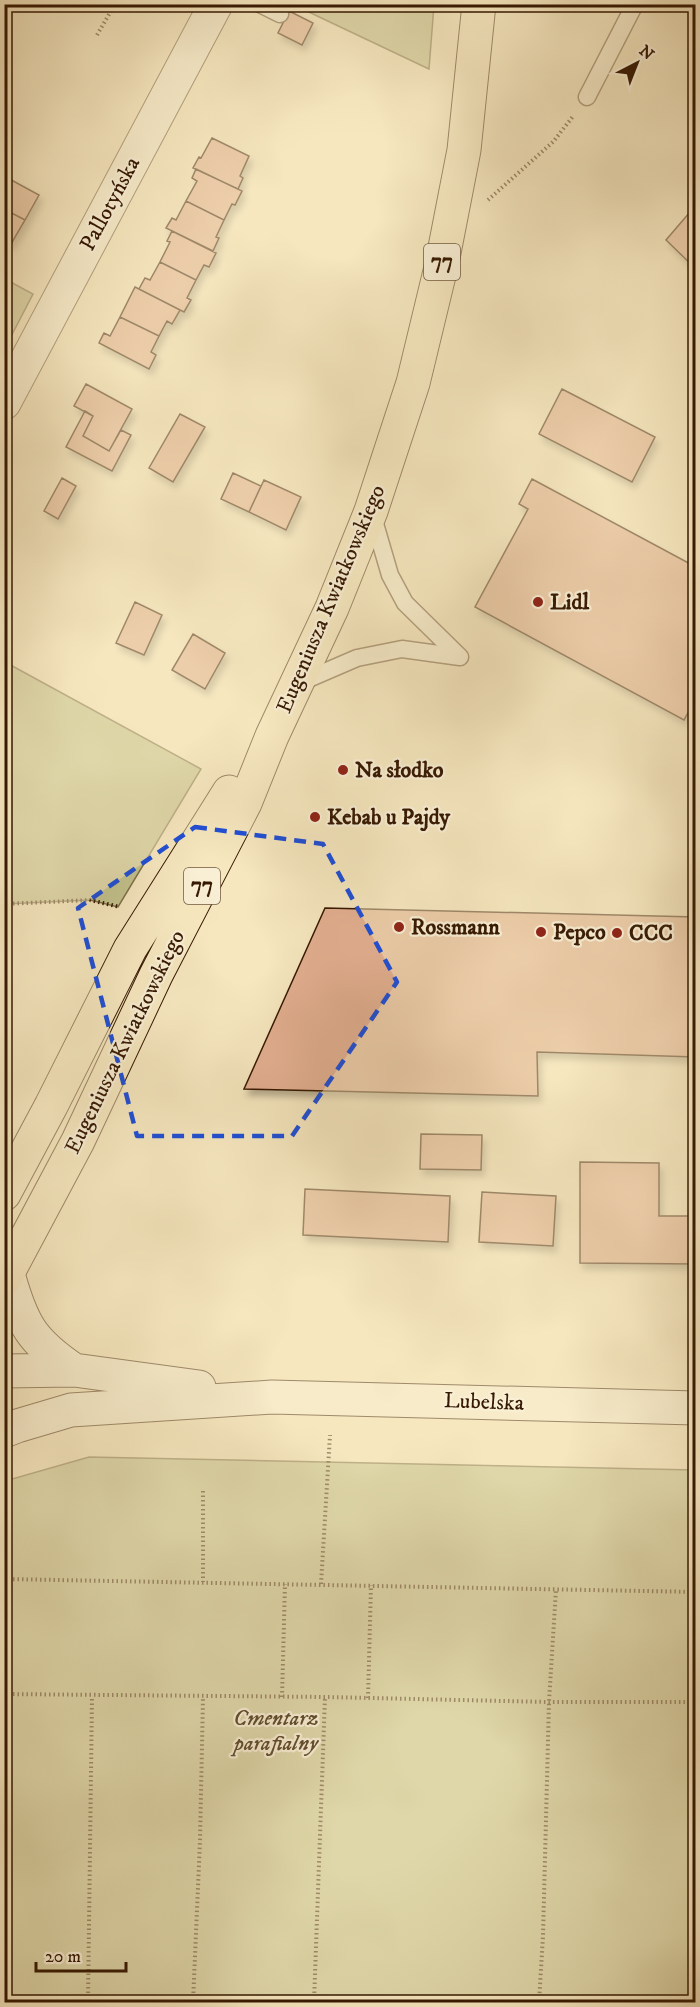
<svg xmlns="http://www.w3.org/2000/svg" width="700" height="2007" viewBox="0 0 700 2007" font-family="'IM FELL DW Pica',serif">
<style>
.green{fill:#c3c38e;stroke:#7c6e48;stroke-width:1.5}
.building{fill:#e2af90;stroke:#361902;stroke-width:1.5;filter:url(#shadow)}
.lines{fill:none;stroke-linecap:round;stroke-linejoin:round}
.lane-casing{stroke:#664c31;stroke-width:19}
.street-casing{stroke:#664c31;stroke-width:35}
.secondary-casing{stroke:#361902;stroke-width:35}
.primary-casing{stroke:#361902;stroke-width:35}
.path{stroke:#361902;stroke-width:4;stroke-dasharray:1.5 3;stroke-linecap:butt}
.lane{stroke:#f9efd5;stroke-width:16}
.street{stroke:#f9efd5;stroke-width:33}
.secondary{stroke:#f9efd5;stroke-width:33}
.primary{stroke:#f6e7bf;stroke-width:33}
.marked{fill:none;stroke:#1d4ed8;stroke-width:4.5;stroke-dasharray:12 8;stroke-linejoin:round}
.poi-dot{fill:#8f2418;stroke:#f9efd5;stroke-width:2}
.labels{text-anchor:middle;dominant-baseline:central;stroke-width:4.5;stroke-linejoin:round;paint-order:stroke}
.shield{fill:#f9efd5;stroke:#705941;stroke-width:1.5}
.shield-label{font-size:21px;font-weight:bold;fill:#361902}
.street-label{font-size:22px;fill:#361902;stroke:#f9efd5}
.poi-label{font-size:22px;font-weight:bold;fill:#361902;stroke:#f9efd5;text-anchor:start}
.park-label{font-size:22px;font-style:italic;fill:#604c2c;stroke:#f9efd5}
</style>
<defs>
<filter id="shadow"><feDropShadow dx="3.5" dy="6" stdDeviation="3" flood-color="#0004"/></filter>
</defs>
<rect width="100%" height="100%" fill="#f6e7bf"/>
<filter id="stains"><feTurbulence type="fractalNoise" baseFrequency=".00333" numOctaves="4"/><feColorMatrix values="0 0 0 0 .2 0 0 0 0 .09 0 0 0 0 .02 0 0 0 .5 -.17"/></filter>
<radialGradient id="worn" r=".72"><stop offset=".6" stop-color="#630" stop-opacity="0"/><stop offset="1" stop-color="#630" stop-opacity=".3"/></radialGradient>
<!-- green -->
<path class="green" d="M294,5H434L429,69Z
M5,279L33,294L5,348Z
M5,662L201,769L118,907L90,900L5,904Z
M89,1457L695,1470V2002H5V1481Z"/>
<!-- building -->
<path class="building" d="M289,11L313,23L302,45L278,33Z
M212,138L249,156L240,176L243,178L238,189L193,168L199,157L201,158Z
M196,169L242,191L235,205L232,204L224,220L186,201L197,181L192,178Z
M4,176L39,195L25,220L4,209Z
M186,201L224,220L216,237L219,238L213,251L166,228L172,218L176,220Z
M696,205V269L666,240Z
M4,209L25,220L11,244L4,241Z
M172,231L216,253L209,267L204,265L196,280L160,262L170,242L167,241Z
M160,262L196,280L187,298L191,300L184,312L139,289L145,278L150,280Z
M135,287L180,310L172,324L167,321L159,336L120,317Z
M120,317L159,336L151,352L156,355L149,369L99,343L104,333L110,336Z
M86,384L132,409L109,451L83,436L93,416L74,406Z
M562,389L655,437L632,482L539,434Z
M85,411L93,416L83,436L109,451L121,430L131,435L112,471L66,447Z
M180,414L205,427L173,482L149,468Z
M233,473L261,486L249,512L221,499Z
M62,478L76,486L58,519L44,511Z
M532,479L696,567V703L694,702L684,720L475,607L528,509L519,504Z
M264,480L301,497L286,530L249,512Z
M135,602L162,615L144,655L116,643Z
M193,634L225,653L205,689L172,670Z
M325,908L696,917V1057L537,1052L538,1096L244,1089Z
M421,1134L482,1135L481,1170L420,1169Z
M580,1162L659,1163V1216H696V1264L580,1263Z
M305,1189L450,1196L448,1242L303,1235Z
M482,1192L556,1196L553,1246L479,1242Z"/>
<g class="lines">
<defs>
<path id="lane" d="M260,4L280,14
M587,97L635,4
M373,517L390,575L405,603L460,657
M299,683L357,658L402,649L460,657"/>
<path id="street" d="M4,403L216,4"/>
<path id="secondary" d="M8,1274C22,1324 31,1341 74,1370
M4,1371L74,1370L199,1387
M4,1431L17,1426L71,1410L272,1397L696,1408"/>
<path id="primary" d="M4,1194L51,1106L130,949L229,792
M4,1280L78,1141L156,975L245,803L272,736L332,608L371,511L413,383L442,263L464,150L479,4"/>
</defs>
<!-- lane casing -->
<use href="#lane" class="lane-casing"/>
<!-- street casing -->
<use href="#street" class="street-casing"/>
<!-- secondary casing -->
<use href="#secondary" class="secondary-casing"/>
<!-- primary casing -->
<use href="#primary" class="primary-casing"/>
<!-- path -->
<path class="path" d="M97,35L115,4
M488,200L553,142L574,115
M4,904L90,900L120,907
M203,1491V1582
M4,1579L696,1592
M321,1584L330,1435
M4,1694L325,1697L549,1702H696
M282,1697L285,1584
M368,1698L371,1585
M88,2002L92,1696
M193,2002L200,1841L203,1697
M314,2002L325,1697
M539,2002L543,1936L549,1702L556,1589"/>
<!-- lane -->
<use href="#lane" class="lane"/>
<!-- street -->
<use href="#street" class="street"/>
<!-- secondary -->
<use href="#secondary" class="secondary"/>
<!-- primary -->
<use href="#primary" class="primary"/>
</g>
<!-- marked area -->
<path d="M0 0H700V2007H0ZM195,827L323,844L397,982L292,1136H137L78,908Z" fill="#f6e7bf" fill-opacity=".55" fill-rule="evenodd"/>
<path class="marked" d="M195,827L323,844L397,982L292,1136H137L78,908Z"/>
<!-- markers -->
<g class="poi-dot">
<circle cx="538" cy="602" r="6"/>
<circle cx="343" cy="770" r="6"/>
<circle cx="315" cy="817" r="6"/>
<circle cx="399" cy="927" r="6"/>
<circle cx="541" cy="932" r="6"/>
<circle cx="617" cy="933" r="6"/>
</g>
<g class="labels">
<!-- shield labels -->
<g class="shield">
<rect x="424" y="244" width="36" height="36" rx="4.5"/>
<rect x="184" y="868" width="36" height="36" rx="4.5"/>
</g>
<g class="shield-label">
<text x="442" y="262">77</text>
<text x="202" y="886">77</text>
</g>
<!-- street labels -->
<g class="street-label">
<text transform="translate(110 204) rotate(-62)">Pallotyńska</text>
<text transform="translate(331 599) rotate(-67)">Eugeniusza Kwiatkowskiego</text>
<text transform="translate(125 1042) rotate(-64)">Eugeniusza Kwiatkowskiego</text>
<text transform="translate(484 1402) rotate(2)">Lubelska</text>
</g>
<!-- poi labels -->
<g class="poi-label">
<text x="550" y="602">Lidl</text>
<text x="355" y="770">Na słodko</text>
<text x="327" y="817">Kebab u Pajdy</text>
<text x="411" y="927">Rossmann</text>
<text x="553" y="932">Pepco</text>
<text x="629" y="933">CCC</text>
</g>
<!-- park labels -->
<g class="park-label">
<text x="276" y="1718">Cmentarz<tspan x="276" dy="25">parafialny</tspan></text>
</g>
</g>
<!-- margin -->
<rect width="700" height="2007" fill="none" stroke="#f6e7bf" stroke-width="24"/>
<rect x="6" y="6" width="688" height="1995" fill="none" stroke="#361902" stroke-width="3"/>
<rect x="12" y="12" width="676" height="1983" fill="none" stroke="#361902" stroke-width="1.5"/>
<!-- north arrow -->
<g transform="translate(637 63) rotate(42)" stroke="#f9efd5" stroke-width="4.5" paint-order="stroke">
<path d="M0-4.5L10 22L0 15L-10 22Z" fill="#361902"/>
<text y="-9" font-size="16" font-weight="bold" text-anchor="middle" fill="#361902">N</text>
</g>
<!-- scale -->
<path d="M36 1962v9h90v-9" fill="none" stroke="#361902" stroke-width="3"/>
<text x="45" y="1962" font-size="18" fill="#361902" stroke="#f9efd5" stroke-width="4.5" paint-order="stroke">20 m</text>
<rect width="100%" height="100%" filter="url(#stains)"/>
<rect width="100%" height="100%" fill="url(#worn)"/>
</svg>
